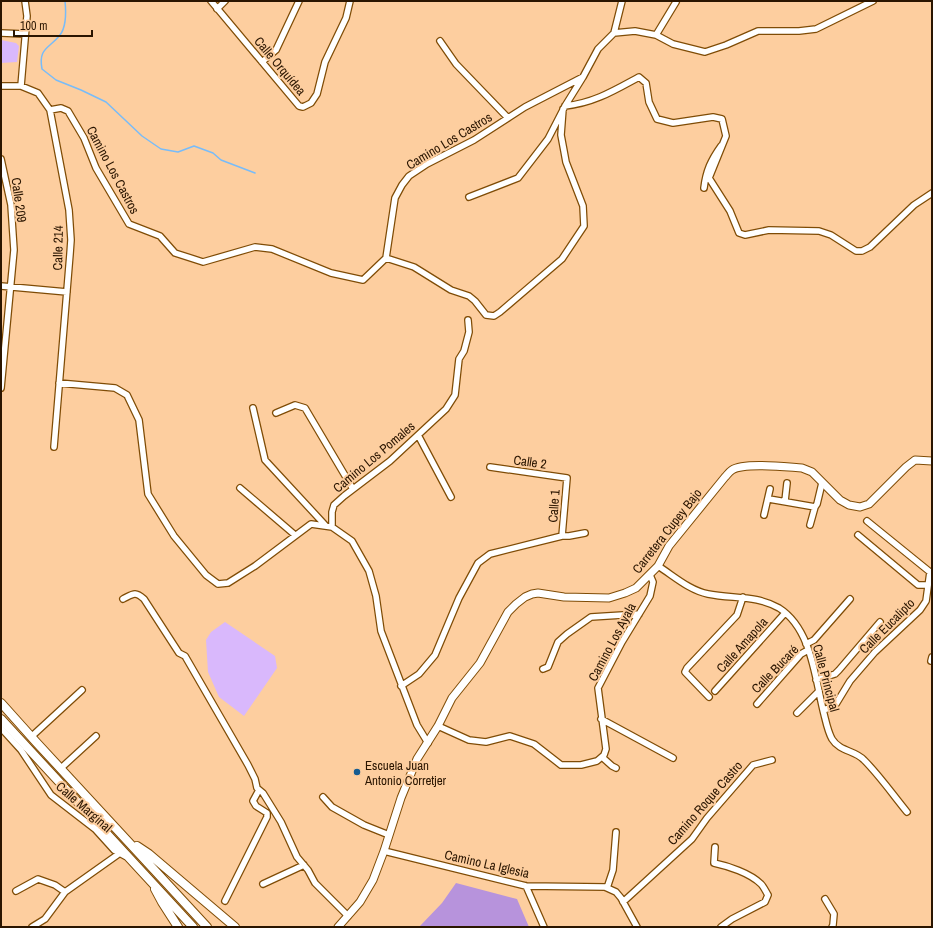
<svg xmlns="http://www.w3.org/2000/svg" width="933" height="928" viewBox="0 0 933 928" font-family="'Archivo Narrow',sans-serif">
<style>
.green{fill:#d9b8fc}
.forest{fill:#b793dc}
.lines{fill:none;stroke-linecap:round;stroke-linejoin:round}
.stream{stroke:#78bcf9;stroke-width:1.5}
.street-casing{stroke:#7f4c06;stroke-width:8}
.secondary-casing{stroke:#7f4c06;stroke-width:9}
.primary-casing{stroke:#7f4c06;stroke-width:10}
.street{stroke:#fff;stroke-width:5.5}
.secondary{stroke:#fff;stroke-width:7}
.primary{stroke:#fff;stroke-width:8}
.poi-dot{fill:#165c91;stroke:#fdce9f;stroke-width:1.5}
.labels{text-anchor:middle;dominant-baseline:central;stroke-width:4;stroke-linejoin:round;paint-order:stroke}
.street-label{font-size:13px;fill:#2a1500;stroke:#fdce9f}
.poi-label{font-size:13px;fill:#2a1500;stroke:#fdce9f;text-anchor:start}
</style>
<rect width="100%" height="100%" fill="#fdce9f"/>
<!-- green -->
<path class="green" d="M1,40L16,43L19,46L17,62L1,63Z
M225,622L275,656L277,668L244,716L219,697L208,672L206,640L211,632Z"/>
<!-- forest -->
<path class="forest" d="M456,883L517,899L529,927H388L420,926L442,903Z"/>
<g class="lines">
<!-- stream -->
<path class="stream" d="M65,1C66,11 67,26 60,35C49,49 38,48 42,69L56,80L81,90L106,102L142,136L161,149L178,152L194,146L213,153L221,160L255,173"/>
<defs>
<path id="street" d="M211,1L299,106L303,107L311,103L317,94L325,62L346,18L350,1
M217,9L225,1
M1,33L25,34
M614,33L622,1
M656,35L676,2
M440,41L456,64L508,118
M262,62L276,50L299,1
M1,86H21L38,93L50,110L69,210L71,240L70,254L54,447
M21,86L27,16L25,1
M565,106C594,103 615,90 639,77L646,83L649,102L657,119L673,123L713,117L722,119L726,136L709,178L730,211L739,233L745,235L769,230L819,231L831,235L856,251H862L870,247L914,205L932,193
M50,110L61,108L68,111L84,138L96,168L129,224L160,236L175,253L203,262L255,247L272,249L331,273L363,280L386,258L395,198L402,185L409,176L427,164L474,140L525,107L583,77L598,49L614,33L635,31L656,35L673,44L705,52L726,45L758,31H799L816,29L873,1
M1,159L11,205L14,250L1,388
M704,188C706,171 711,160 721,146
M469,197L518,178L548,139L565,106L583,77
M386,258L414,267L451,290L469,296L475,301L486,315L494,316L500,312L562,259L584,226L583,206L566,162L564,151L561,135L563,109
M1,286L67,292
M59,383L115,388L127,395L139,420L148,494L174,536L206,575L218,584L228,583L255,566L311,524L332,527L352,541L369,571L376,596L381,631L417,725L428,743
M253,408L265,460L326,526
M276,413L295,405L305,408L353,489
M418,435L451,497
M490,467L567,478L562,536
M240,488L295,535
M769,499L815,507L817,504L822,483
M785,501L787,483
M764,515L770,489
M810,525L815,507
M332,527V512L334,505L344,496L390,461L446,409L455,395L459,359L464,351L469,332L468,320
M858,535L918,585H928
M658,566C674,576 689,590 708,594C732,599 757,595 779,608C812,629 815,679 824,714C826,722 828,732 832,739C840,752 855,750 864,760C880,776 893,795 907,812
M123,599C133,594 135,591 144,599L179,653L185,656L248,765L255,779L257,788L263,793L281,822L297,857L308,870L315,883L348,916
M806,644L814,640L850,599
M931,661L932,657
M543,669L548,667L558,642L567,634L591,617L639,614
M816,680L835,674L839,670L880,622
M401,686L419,674L435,655L459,598L478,563L490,554L562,536H569L585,533
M715,691L785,613
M709,697L685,672L687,668L737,615L743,597
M757,704L801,654L808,650
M823,710L833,707L836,704L850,681L875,652L920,610L926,601L930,572L867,521
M797,713L819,691
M601,719L673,758
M438,726L469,740L486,742L510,736L534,744L561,765H581L597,761L604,755L606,749L598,688L622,642L650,596L653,582L650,575
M1,728L21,750L51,795L95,829L114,850L125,856
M31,737L82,690
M602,757L612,766L616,768
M60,769L96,736
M323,797L332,807L364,825L389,835
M715,847L714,863C728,866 750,873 761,884C764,887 766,892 768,895L765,902L732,919L721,927
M384,851L526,886L605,887L616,892L621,898L637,927
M263,884L304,865
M526,886L544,927
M607,888L613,870L616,832
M16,891L38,879L55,885L65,892
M825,899L834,914L833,925L832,927
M225,901L267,817V813L256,806L253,801L259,790
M623,902L692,839L707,818L753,765L772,760
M32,927L45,919L65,892L120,853"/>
<path id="secondary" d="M338,927L360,902L373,880L384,851L401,798L417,759L438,726L452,698L480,663L508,612L516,604L525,597L532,594L538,593L564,597L609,598L625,593L636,588L658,566L669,546L725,477C727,475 729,472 732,470C744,462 786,467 802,468L812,472L840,500L849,505L860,507L869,504L906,467L915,460L932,461"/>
<path id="primary" d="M1,703L36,742L207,927
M1,719L193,927
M137,846L149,854L235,927
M155,889L162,902L178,927"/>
</defs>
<!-- street casing -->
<use href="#street" class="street-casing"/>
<!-- secondary casing -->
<use href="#secondary" class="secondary-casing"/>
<!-- primary casing -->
<use href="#primary" class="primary-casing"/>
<!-- street -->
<use href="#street" class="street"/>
<!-- secondary -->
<use href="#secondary" class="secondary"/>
<!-- primary -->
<use href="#primary" class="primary"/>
</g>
<!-- markers -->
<circle class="poi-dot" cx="357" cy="772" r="4"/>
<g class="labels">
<!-- street labels -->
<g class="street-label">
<text transform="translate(280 66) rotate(50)">Calle Orquídea</text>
<text transform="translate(449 141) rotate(-31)">Camino Los Castros</text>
<text transform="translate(113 170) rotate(62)">Camino Los Castros</text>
<text transform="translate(19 200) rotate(82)">Calle 209</text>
<text transform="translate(58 248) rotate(-89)">Calle 214</text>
<text transform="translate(374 457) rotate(-40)">Camino Los Pomales</text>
<text transform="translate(530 462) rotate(8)">Calle 2</text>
<text transform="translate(554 506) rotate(-86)">Calle 1</text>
<text transform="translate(667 531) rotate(-52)">Carretera Cupey Bajo</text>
<text transform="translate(887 626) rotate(-45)">Calle Eucalipto</text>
<text transform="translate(612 642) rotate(-62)">Camino Los Ayala</text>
<text transform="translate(742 645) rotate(-48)">Calle Amapola</text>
<text transform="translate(775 669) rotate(-46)">Calle Bucaré</text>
<text transform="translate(826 678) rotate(75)">Calle Principal</text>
<text transform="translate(705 803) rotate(-49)">Camino Roque Castro</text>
<text transform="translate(84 807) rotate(41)">Calle Marginal</text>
<text transform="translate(487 864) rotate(13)">Camino La Iglesia</text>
</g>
<!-- poi labels -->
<g class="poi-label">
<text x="365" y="765">Escuela Juan<tspan x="365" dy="15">Antonio Corretjer</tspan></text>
</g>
</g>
<!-- border -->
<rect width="933" height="928" fill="none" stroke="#2a1500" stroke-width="4"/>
<!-- scale -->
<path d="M14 30v6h78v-6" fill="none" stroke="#2a1500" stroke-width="2"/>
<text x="20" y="30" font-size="12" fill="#2a1500" stroke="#fdce9f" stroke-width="3" paint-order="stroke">100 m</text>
</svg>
